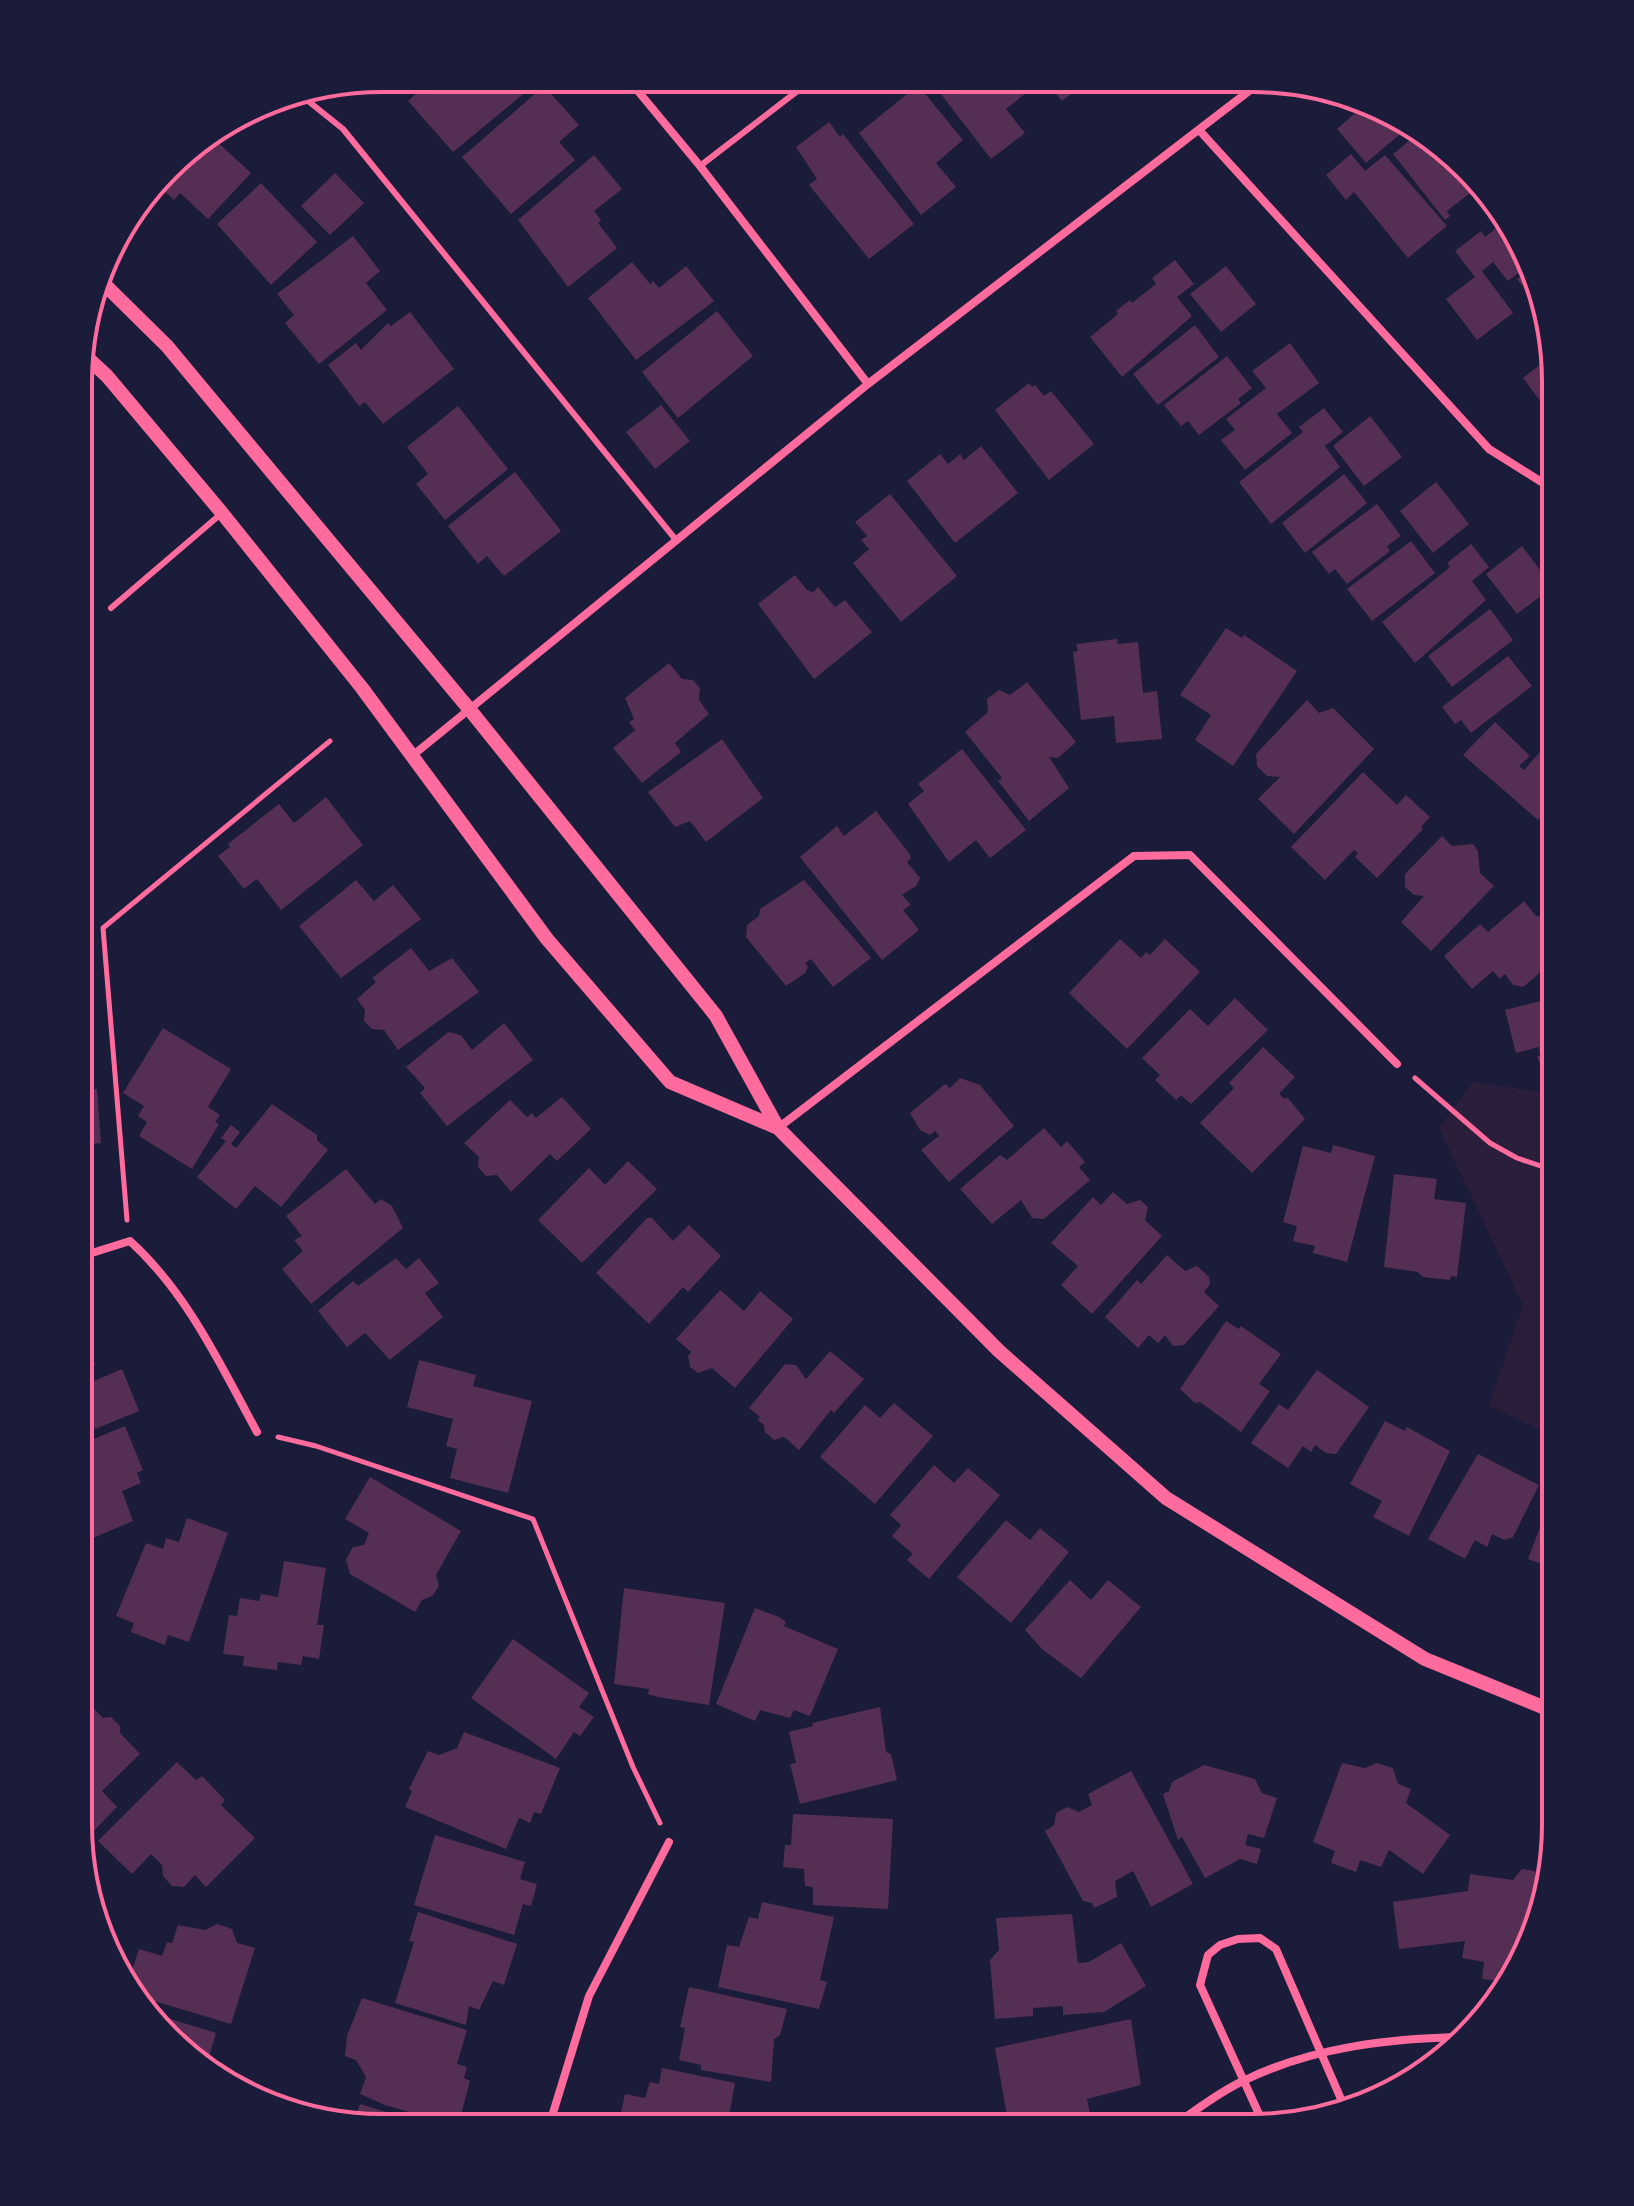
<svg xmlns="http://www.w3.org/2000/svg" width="1634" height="2206" viewBox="0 0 1634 2206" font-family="'Fira Sans',sans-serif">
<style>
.green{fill:#2a1e3b}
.building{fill:#542f53}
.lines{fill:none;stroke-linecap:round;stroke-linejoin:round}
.path{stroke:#ff6b9d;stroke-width:5}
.service{stroke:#ff6b9d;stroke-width:6}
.minor{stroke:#ff6b9d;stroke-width:8}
.tertiary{stroke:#ff6b9d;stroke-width:14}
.rim{fill:none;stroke:#ff6b9d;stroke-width:4}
</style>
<rect width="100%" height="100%" fill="#1b1b3a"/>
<!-- green -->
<path class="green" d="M1473,1082L1556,1094V1437L1489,1406L1523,1305L1439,1128Z"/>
<!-- building -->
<path class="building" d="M433,78H536L539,81L453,152L408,101Z
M728,79H760L741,95Z
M930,80H1031L1035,86L1006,109L1025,133L991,159Z
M1045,80H1089L1062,101Z
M918,85L963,140L936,163L956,187L921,215L859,133Z
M544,86L579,125L559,142L575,160L511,214L462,157Z
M1362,107L1397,120L1405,130L1366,163L1337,129Z
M829,122L840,137L843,134L914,224L869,259L809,185L817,179L796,147Z
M1422,130L1474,190L1447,211L1450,216L1445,220L1393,154Z
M211,136L251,173L208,219L180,193L174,200L157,184L182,153Z
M1351,154L1365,171L1385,155L1447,226L1408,258L1354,192L1346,200L1326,175Z
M594,155L622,189L594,211L601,220L598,223L617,248L568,287L518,220Z
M335,173L364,203L330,235L301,206Z
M261,183L317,242L271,285L217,224Z
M1506,220L1524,247L1529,265L1508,281L1493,262L1482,271L1513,313L1477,340L1446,299L1475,277L1455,251L1481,231L1485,237Z
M353,236L380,271L366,283L387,310L319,364L285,323L294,315L277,294Z
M1175,260L1194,284L1177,297L1192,316L1122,377L1090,337L1118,314L1116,311L1130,300L1132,303L1156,284L1152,278Z
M632,262L650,284L653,281L659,288L686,266L714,301L636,360L588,298Z
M1226,266L1256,304L1221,332L1190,294Z
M1530,270L1534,287L1539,307L1517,279Z
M717,311L753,356L678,418L642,372Z
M410,312L454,369L383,424L365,402L359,406L328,365L356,343L361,350L388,323L391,326Z
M1195,325L1219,357L1158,405L1133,374Z
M1290,343L1319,383L1277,414L1292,433L1245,470L1221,440L1235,430L1226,419L1266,388L1252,371Z
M1227,356L1252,388L1238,399L1241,403L1199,435L1188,421L1181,426L1164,405Z
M1550,357L1556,403L1547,410L1523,378Z
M1029,383L1032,387L1035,385L1044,396L1051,391L1094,444L1049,480L995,410Z
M661,405L690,441L655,469L626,432Z
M458,406L508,469L445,520L416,484L428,474L407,447Z
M1324,408L1343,432L1325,446L1340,467L1271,524L1239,482L1303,432L1299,427Z
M1370,416L1402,457L1364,486L1333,446Z
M981,446L1018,493L955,543L907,481L940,454L948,464L960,454L964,460Z
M515,472L561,531L504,576L487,556L478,564L448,526Z
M1344,474L1367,503L1305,553L1282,523Z
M1436,482L1469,524L1433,553L1400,511Z
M890,494L957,576L901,622L853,563L869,549L861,540L867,536L855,522Z
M1377,504L1401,536L1387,546L1390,551L1347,584L1335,569L1329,574L1312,552Z
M1411,541L1435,573L1372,621L1347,589Z
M1471,544L1489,567L1472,581L1486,600L1415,663L1382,622L1450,567L1447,563Z
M1522,546L1553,587L1517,614L1486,574Z
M795,575L807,590L813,592L818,587L835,607L845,600L872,632L814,679L758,604Z
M1490,609L1513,640L1452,687L1428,656Z
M1226,628L1242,638L1244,635L1297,671L1233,766L1195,740L1211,715L1180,695Z
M1117,639L1118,644L1138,642L1143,693L1157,691L1162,739L1116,743L1114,716L1081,720L1073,652L1078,651L1076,644Z
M1508,656L1532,686L1471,733L1461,720L1455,724L1442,707Z
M669,663L682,679L693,680L700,688L699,700L709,714L675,743L681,752L642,783L613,748L635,730L629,722L634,719L625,698Z
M1027,682L1076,742L1058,758L1049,757L1069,788L1029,821L998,781L1002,778L965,732L988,712L987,699L999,690L1010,695Z
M1307,700L1319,713L1333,708L1374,749L1294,834L1258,799L1280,777L1267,776L1257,766L1256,754Z
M1495,722L1530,756L1519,766L1524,770L1540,752L1556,767V821L1546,811L1538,820L1463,755Z
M722,739L763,798L706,842L690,821L675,827L648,792Z
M962,749L1026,830L990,858L976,840L949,862L908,804L924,791L918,784Z
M1363,772L1397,805L1406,795L1430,817L1421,827L1423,829L1377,878L1355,857L1358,853L1354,850L1325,880L1291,847Z
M326,797L363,845L281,910L257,879L244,889L218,856L230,847L228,844L279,804L294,823Z
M876,811L909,853L911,858L907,862L920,878L916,886L902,895L911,905L903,910L919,930L882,960L800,857L837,826L844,836Z
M1442,836L1452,846L1473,844L1478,851L1480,873L1494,886L1431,951L1401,922L1424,896L1414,895L1405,887V874Z
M356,880L374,901L393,885L421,919L341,978L299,926Z
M804,880L871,958L833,987L811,959L805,963L808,967L805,973L786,986L746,937L747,925L759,916L760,909Z
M1524,901L1536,916L1548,917L1555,925L1556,959L1523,987L1513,985L1505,974L1500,979L1493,971L1472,989L1444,956L1480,924L1488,932Z
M1120,939L1141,958L1146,952L1150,955L1165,939L1200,972L1127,1049L1069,993Z
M411,948L429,971L452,958L479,992L398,1050L384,1030L372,1029L364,1021L365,1010L357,999L376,982L372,978Z
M1235,998L1268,1030L1191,1104L1181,1095L1176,1100L1155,1080L1160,1075L1142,1058L1190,1009L1208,1026Z
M1549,999L1550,1006L1556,1005V1081L1548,1083L1537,1056H1540L1539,1047L1516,1053L1505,1010Z
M504,1023L533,1060L447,1126L420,1093L425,1088L406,1067L448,1032L461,1035L472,1050Z
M163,1028L231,1069L208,1107L220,1115L215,1122L219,1124L192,1169L139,1136L147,1122L138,1116L144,1106L123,1093Z
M1263,1047L1295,1077L1279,1094L1285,1099L1287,1097L1305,1119L1252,1173L1200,1123L1234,1088L1229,1083Z
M960,1078L980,1085L1014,1126L949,1182L921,1150L939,1136L935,1131L930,1135L920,1130L910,1113L945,1084L950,1088Z
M97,1089L101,1143L79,1145V1091Z
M562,1097L591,1129L557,1161L550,1154L511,1192L497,1175L486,1176L478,1167L479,1157L464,1143L510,1100L527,1117L532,1113L536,1118Z
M272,1104L317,1135V1140L328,1150L281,1207L255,1186L236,1209L197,1177L226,1141L221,1138L231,1125L240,1132L231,1144L236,1148Z
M1044,1128L1061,1147L1067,1141L1085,1162L1079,1167L1090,1180L1044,1219L1032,1218L1021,1200L992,1224L960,1189L1000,1155L1007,1160Z
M1333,1145L1375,1156L1347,1262L1313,1253L1315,1246L1293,1241L1297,1226L1283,1222L1303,1146L1331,1153Z
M628,1161L657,1189L582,1263L538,1220L589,1168L605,1185Z
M346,1169L375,1204L381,1199L392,1206L403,1228L311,1304L282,1269L303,1251L294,1240L302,1236L286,1216Z
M1394,1174L1437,1179L1434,1199L1466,1203L1457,1277L1451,1276L1450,1280L1423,1277L1418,1272L1384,1267Z
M1113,1192L1127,1204L1140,1200L1148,1207L1145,1220L1162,1236L1092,1314L1061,1285L1078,1266L1051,1243L1093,1197L1101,1205Z
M647,1218H652L673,1241L689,1225L721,1256L688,1292L683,1287L649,1324L596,1273Z
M1167,1255L1185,1271L1197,1266L1209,1277L1210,1284L1204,1292L1219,1306L1184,1345L1173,1346L1165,1335L1158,1343L1149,1335L1138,1348L1105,1317L1137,1280L1141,1284Z
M396,1258L406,1269L419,1258L439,1283L425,1293L443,1317L390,1360L365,1333L347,1347L318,1311L353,1281L358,1286Z
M720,1290L744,1311L760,1291L793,1319L735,1388L712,1368L698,1373L690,1367L688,1356L691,1352L676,1339Z
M1226,1321L1239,1329L1241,1326L1281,1354L1259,1384L1270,1391L1241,1432L1200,1402L1195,1403L1180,1389Z
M82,1343L88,1348L95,1364L91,1372L94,1381L122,1369L139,1411L95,1429L92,1421L79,1426V1345Z
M830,1351L864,1379L834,1413L831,1410L799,1450L784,1437L774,1440L765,1432L764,1425L758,1420L760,1417L749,1408L785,1364L796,1365L806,1379Z
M419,1360L476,1375L473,1386L532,1401L508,1493L450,1478L457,1449L446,1446L453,1419L407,1407Z
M1317,1370L1369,1407L1336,1454L1326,1453L1315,1445L1311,1452L1303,1446L1288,1468L1251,1443L1279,1404L1288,1410Z
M894,1403L933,1436L875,1504L820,1457L865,1405L880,1418Z
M1385,1421L1405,1431L1407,1427L1450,1451L1409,1536L1373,1517L1382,1501L1350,1484Z
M125,1426L143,1470L137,1473L141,1483L122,1491L133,1521L79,1544V1445Z
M1478,1454L1539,1485L1513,1537L1504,1540L1492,1534L1487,1547L1475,1540L1465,1559L1428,1539Z
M934,1465L954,1483L968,1468L1000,1495L929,1579L907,1560L913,1554L892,1536L901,1525L890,1515Z
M370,1477L461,1531L436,1575L439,1586L432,1596L422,1600L415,1612L350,1574L346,1559L353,1547L364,1545L369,1533L345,1519Z
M1547,1509L1555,1512V1569L1528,1559Z
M187,1518L228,1533L189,1642L168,1635L165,1645L131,1632L134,1623L116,1616L146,1543L163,1549L166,1538L179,1542Z
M1006,1520L1030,1540L1040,1528L1069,1552L1011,1623L957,1577Z
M284,1561L326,1568L317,1625H324L319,1659L303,1656L301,1665L278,1662L277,1670L243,1666L244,1656L223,1654L229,1615L237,1616L240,1598L259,1601L261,1594L278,1597Z
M1555,1573V1612L1542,1607Z
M1070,1580L1091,1600L1108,1580L1141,1607L1081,1678L1043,1650L1025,1630Z
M624,1588L725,1603L709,1705L658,1697L648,1694L649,1689L614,1684Z
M755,1608L779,1617L786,1622L784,1626L838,1649L810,1716L794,1710L790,1718L760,1710L755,1721L716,1704Z
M513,1639L589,1693L579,1707L594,1717L580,1736L574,1732L556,1759L471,1698Z
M91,1706L103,1718L111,1717L120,1726V1733L140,1754L102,1791L117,1807L85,1840L78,1824V1718Z
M880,1707L886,1752L891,1754L897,1780L800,1804L790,1764L796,1763L789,1732L813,1726L812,1723Z
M464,1732L560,1768L541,1814L534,1812L530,1823L519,1818L506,1849L405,1807L412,1791L409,1789L428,1751L439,1755L457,1748Z
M177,1762L196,1780L202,1776L225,1800L221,1805L255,1838L206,1887L195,1875L184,1887L172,1886L163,1876L162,1865L151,1854L132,1874L98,1841Z
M1342,1763L1365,1768L1377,1763L1393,1768L1398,1784L1411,1789L1406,1803L1450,1835L1423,1874L1389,1850L1381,1867L1360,1860L1356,1872L1331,1863L1335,1851L1313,1842Z
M1204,1765L1255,1779L1262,1793L1277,1798L1264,1838L1248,1834L1245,1845L1261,1849L1257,1864L1240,1859L1205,1878L1182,1837L1178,1840L1163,1794L1169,1791L1172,1782Z
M1131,1771L1193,1884L1151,1907L1133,1871L1115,1881L1117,1897L1094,1908L1092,1903L1083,1901L1045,1831L1054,1825L1056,1813L1067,1807L1079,1812L1092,1805L1088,1794Z
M793,1814L893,1819L888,1909L813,1905V1887L805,1886L804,1869L783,1867L785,1845H791Z
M435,1835L525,1862L520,1879L537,1884L531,1906L523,1904L514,1935L414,1905Z
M1522,1869L1535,1871L1540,1883L1547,1884L1540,1922L1510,1982L1482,1979L1484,1962L1462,1958L1465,1941L1399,1949L1393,1902L1468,1891L1470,1874L1513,1880Z
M762,1902L834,1917L820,1980L827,1982L819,2009L718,1987L727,1945L739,1947L749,1917L758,1919Z
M418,1912L517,1944L504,1985L493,1981L479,2010L469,2006L466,2025L395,2003L414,1942L409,1941Z
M1072,1914L1078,1963L1089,1962L1121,1943L1146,1986L1104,2012L1063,2015V2006L1033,2008V2016L995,2019L990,1960L999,1950L996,1918Z
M217,1924L232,1929L237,1943L255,1948L231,2024L134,1995L127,1986L139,1949L162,1956L167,1942L172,1943L178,1925L205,1930Z
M689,1987L787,2009L780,2035L774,2039L771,2082L701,2070V2065L679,2060L685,2028L680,2027Z
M362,1998L467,2030L457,2064L467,2067L464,2078L470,2081L458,2126L385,2105L360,2094L366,2077L356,2060L345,2056L347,2036Z
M144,2011L216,2033L205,2070L153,2024Z
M1131,2019L1141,2085L1087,2099L1092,2125L1009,2127L995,2048Z
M662,2068L735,2083L727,2127L626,2126L627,2118L620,2117L625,2094L645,2098L650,2082L659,2084Z
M360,2104L429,2125L428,2126L353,2125Z"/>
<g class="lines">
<!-- path -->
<path class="path" d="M1415,1078L1490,1143L1517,1158L1556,1171
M127,1220L103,928L330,741
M278,1437L316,1446L533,1519L633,1767L660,1823"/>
<!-- service -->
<path class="service" d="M297,92L343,129L676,540
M700,166L813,79
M111,608L222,513"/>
<!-- minor -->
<path class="minor" d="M628,79L700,166L868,384
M1200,131L1489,449L1556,491
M412,756L868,384L1262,81
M778,1128L1134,856L1190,855L1397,1064
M79,1257L130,1241C188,1294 220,1364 257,1432
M1264,2125L1200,1985L1208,1955L1220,1945L1238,1939L1260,1938L1276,1949L1344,2106
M549,2126L589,1996L669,1842
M1170,2128C1194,2112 1217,2093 1243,2081C1312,2047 1391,2038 1466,2037"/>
<!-- tertiary -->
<path class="tertiary" d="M101,281L167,346L255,452L470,710L716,1016L778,1128L999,1351L1166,1498L1425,1659L1555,1712
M81,352L107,376L222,513L362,688L547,939L670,1082L778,1128"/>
</g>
<!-- crop -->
<path d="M0 0H1634V2206H0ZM382 92H1252A290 290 0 0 1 1542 382V1824A290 290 0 0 1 1252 2114H382A290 290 0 0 1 92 1824V382A290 290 0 0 1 382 92Z" fill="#1b1b3a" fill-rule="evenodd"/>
<path class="rim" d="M382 92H1252A290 290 0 0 1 1542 382V1824A290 290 0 0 1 1252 2114H382A290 290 0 0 1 92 1824V382A290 290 0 0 1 382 92Z"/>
</svg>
